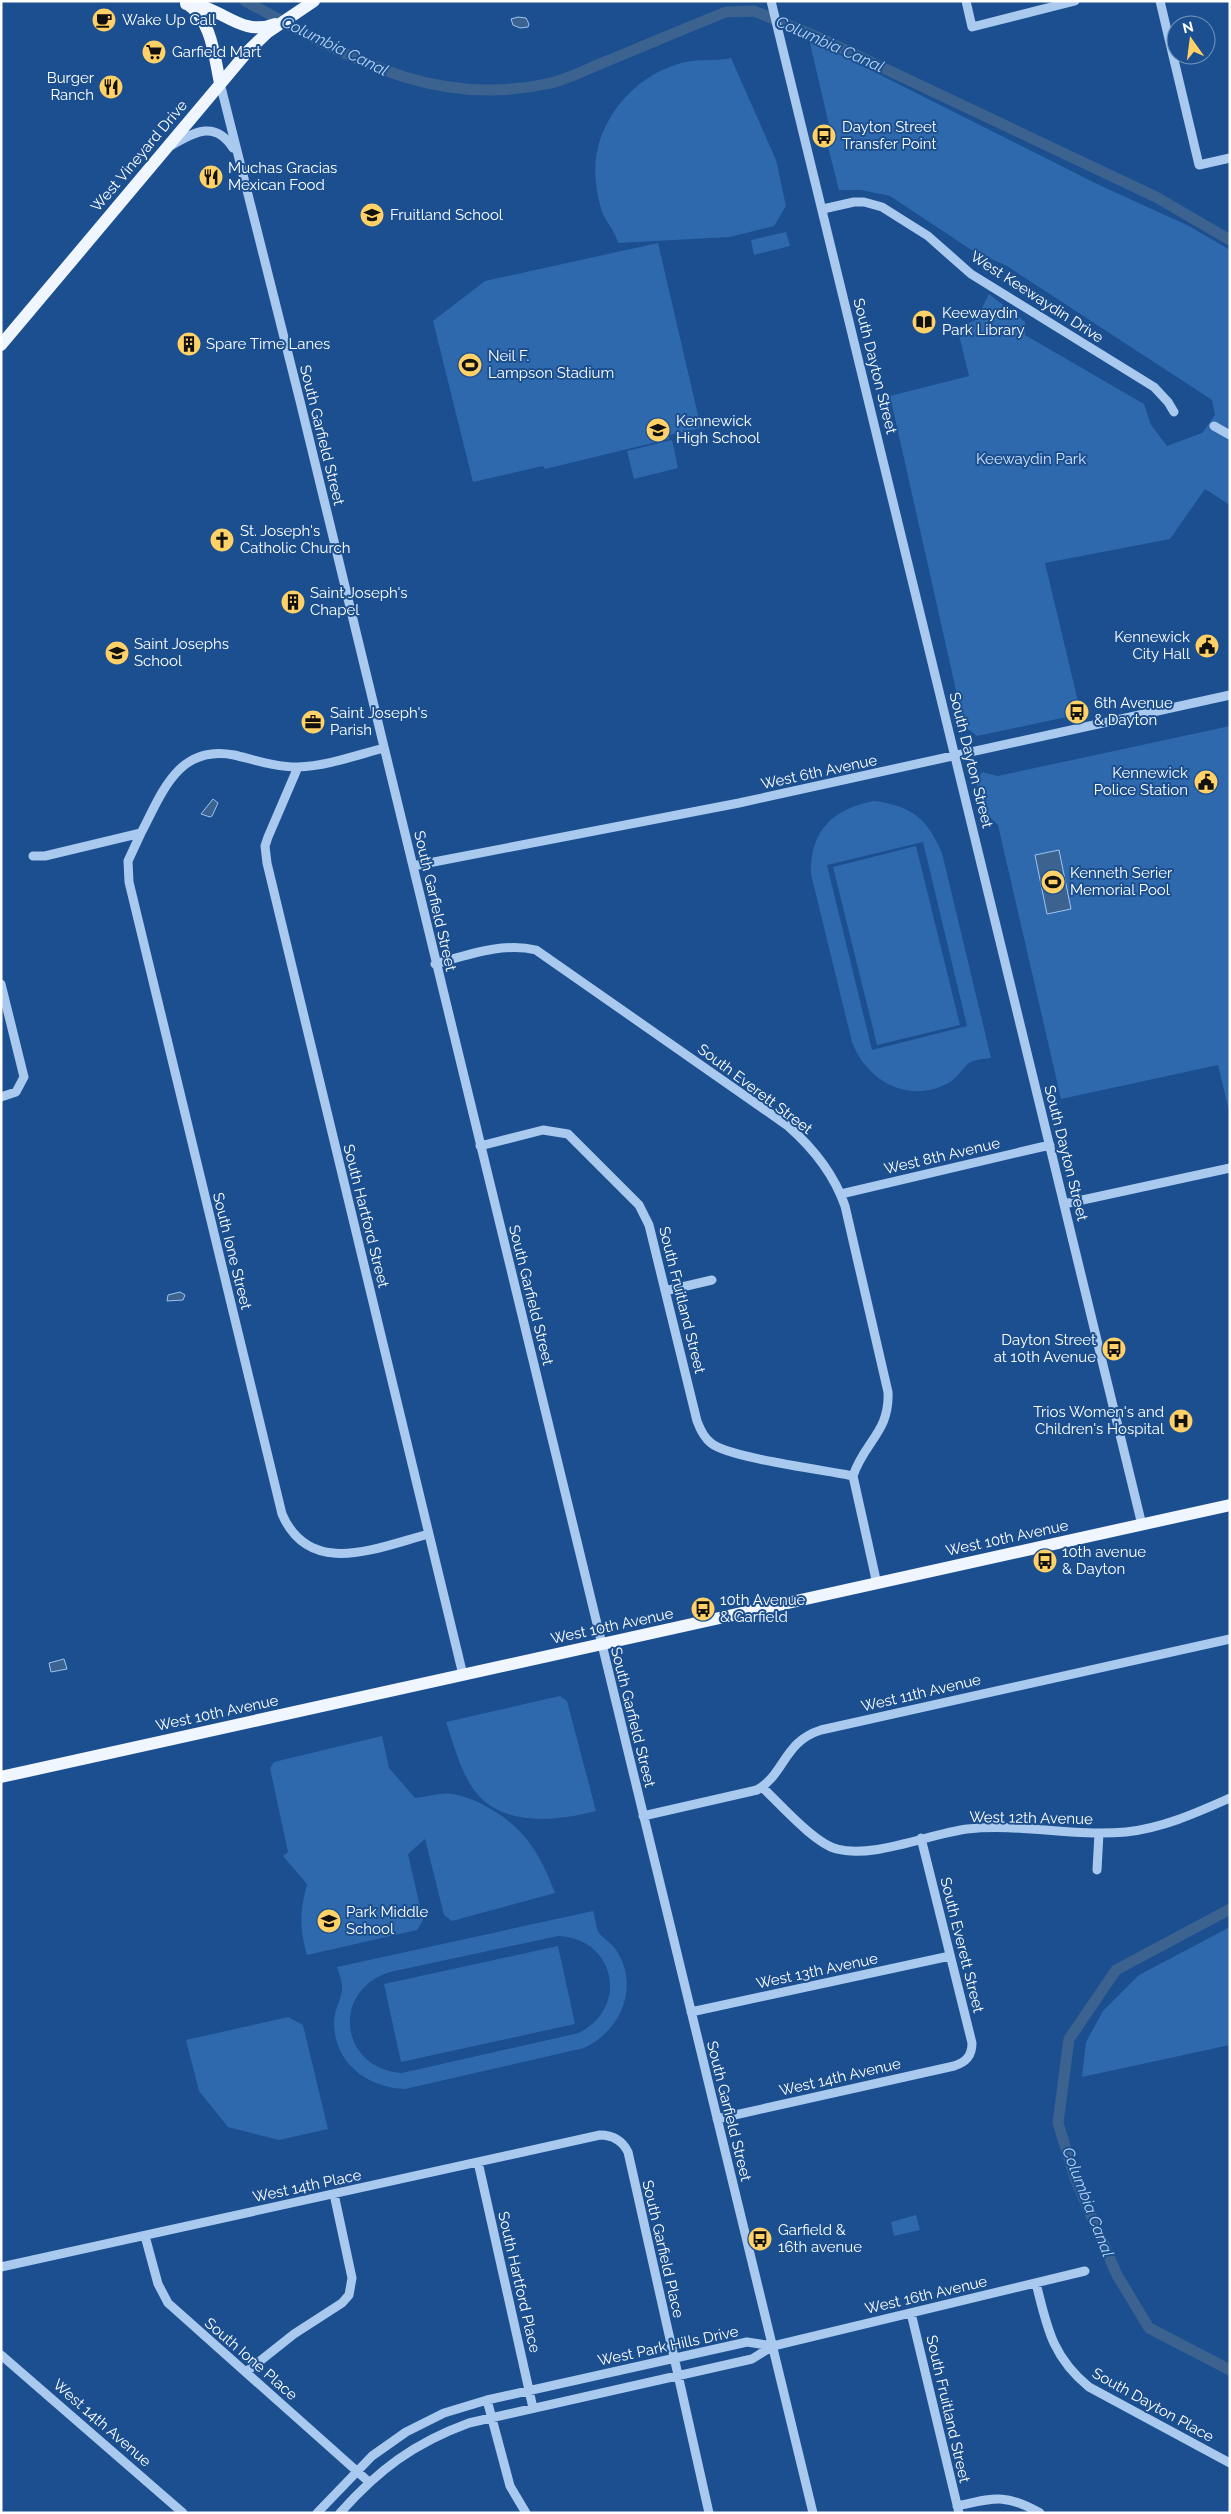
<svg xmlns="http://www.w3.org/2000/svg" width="1231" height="2514" viewBox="0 0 1231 2514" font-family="Raleway,sans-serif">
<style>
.green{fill:#2e69ad;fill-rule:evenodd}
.water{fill:#3c6290;stroke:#9cc4f0}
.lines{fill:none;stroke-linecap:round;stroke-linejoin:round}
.canal{stroke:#3c6290;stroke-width:11}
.minor{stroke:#a9c9ee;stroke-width:9}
.major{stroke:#f0f6ff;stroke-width:12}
.labels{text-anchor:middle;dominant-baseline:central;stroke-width:4;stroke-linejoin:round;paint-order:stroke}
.poi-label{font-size:15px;fill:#fff;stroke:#1b4f8f;text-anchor:start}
.street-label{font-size:15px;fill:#fff;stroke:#1b4f8f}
.park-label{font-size:15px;fill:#cfe3fa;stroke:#1b4f8f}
.water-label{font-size:16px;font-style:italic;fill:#b5d3f5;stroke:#1b4f8f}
</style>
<rect width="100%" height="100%" fill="#1b4f8f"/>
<!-- green -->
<path class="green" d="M809,39L1099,185L1189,226L1230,250V505L1205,489L1170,539L1045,563L1081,714L977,736L964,726L890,396L969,376L957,327L976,320L989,294L1025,322V335L1144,404L1151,425L1167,446L1202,433L1215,415L1212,400L1007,266L970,249L890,196L861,190H839L827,143L833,142Z
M731,58L776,160L786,206L774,226L730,237L618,243C616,233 609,226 604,216C600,207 597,194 596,183C589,130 628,79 678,64C695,58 714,62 731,58Z
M786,232L790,246L754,255L751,240Z
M658,243L701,428L669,435V439L545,469L543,466L473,482L433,321L485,281Z
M672,440L678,468L634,479L627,451Z
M1230,726V1115L1218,1065L1061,1099L998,825L985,813L976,782L982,772L998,776Z
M874,801C912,806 927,818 942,853L991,1058C985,1059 974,1059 969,1063C962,1069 958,1077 950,1082C910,1105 867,1082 852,1042L811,874C810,830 833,809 874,801ZM923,842L967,1026L872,1050L827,865Z
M916,846L960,1025L877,1045L833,867Z
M560,1696L567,1701L596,1811C554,1822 496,1828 470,1784C459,1765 453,1743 446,1722Z
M382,1736L389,1768L415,1798C427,1797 442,1792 453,1794C465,1796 479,1802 489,1808C526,1829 540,1854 555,1893L452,1921L444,1915L425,1839L408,1854L423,1920L417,1930L307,1955C299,1927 300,1911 307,1884L283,1856L288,1852L270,1768L274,1762Z
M593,1911C595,1917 596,1928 599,1933C605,1940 613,1944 618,1953C639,1989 620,2031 584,2048L405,2089C368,2088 334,2063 334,2023C334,2010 341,2000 342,1990C343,1983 339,1974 337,1967ZM558,1936C615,1938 630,2007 579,2033L402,2073C340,2069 330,1991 390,1972Z
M1230,1927V2045L1082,2077L1086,2042L1103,2011L1139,1975Z
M558,1946L575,2024L401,2062L384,1984Z
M288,2017L303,2025L328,2129L279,2140L228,2127L199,2091L186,2040Z
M916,2215L920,2230L894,2236L891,2222Z"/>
<!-- water -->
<path class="water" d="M518,17L526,18L529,24L528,27L520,28L513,25L511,19Z
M213,799L218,803L212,816L210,817L201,814Z
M1059,850L1071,909L1047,914L1035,855Z
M180,1292L185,1295L183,1300L167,1301L168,1295Z
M64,1659L67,1669L51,1672L49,1663Z"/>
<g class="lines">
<!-- canal -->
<path class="canal" d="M245,1C346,55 431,110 551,83C569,79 589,68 607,61C646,45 686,28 726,12L754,11L820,38L1156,197L1230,240
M1230,1909L1116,1970L1069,2039L1058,2123L1075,2178L1117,2275L1149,2328L1230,2370"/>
<!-- minor -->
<path class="minor" d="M771,1L1142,1525
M966,1L972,27L1075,1
M1160,1L1199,165L1230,158
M220,83L300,401L813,2513
M172,145C195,132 215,120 233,148
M823,209L854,202H864L882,207L928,236L971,274L1154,387L1168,402L1174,412
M1214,426L1230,435
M298,767L268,837L265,846L267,863L463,1675
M141,833L128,861L129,882L282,1514C310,1579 378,1547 429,1534
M33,856H45L141,833C162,793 178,744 234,755C255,760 276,767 298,767C327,766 357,755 384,748
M413,866L739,803L1230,695
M435,964C468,955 503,942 536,950L788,1126C813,1148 834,1174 845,1206L888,1392C890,1432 864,1442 853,1476L877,1584
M1,984L24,1077L16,1092L1,1097
M480,1146L543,1130L568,1134L639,1205L649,1225L697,1421C700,1429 704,1438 711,1443C729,1458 825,1470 853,1476
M841,1194L1050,1145
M1064,1204L1230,1168
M665,1291L712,1280
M762,1787C780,1804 815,1844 837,1849C872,1859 929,1834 967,1829C1020,1823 1073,1837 1126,1832C1163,1828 1196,1813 1230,1798
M643,1816L757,1790C786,1773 783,1742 821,1730L1230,1639
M1097,1870L1099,1833
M691,2012L950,1956
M717,2119L954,2066C966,2062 972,2056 972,2043L921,1838
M478,2162L533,2408
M145,2236L158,2284L168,2303L369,2482
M1,2267L600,2135C613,2135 622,2140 628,2152L709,2513
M1036,2283C1047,2327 1052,2357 1089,2387L1230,2463
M911,2313L959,2513
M1,2355L183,2513
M246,2372L294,2334L342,2303L349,2295L352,2278L334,2194
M487,2400L510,2486L526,2513
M957,2506C994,2498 1005,2493 1040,2513
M317,2513L372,2456L406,2432L444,2413L487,2400L747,2342L773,2346
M340,2513C378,2470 414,2443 469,2423L752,2359L773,2346L1085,2271"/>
<!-- major -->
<path class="major" d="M186,3C212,20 214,55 220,83
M186,4C221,4 239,38 275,24
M1,345L248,51L268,32L314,1
M1,1777L1230,1505"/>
</g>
<!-- icons -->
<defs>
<symbol id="cafe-disc" viewBox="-11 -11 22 22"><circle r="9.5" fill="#ffd166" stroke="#1b4f8f"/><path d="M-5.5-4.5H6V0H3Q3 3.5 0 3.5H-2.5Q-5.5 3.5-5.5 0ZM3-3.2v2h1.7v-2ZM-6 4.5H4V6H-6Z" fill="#111"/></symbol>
<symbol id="supermarket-disc" viewBox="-11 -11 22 22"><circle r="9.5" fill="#ffd166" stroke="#1b4f8f"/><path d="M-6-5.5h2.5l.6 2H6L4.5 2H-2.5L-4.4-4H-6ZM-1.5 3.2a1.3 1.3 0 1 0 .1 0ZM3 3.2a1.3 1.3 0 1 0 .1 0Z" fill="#111"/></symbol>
<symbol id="restaurant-disc" viewBox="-11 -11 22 22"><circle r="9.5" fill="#ffd166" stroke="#1b4f8f"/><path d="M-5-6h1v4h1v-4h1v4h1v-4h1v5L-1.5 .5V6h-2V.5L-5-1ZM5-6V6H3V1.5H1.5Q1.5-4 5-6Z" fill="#111"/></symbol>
<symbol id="bus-disc" viewBox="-11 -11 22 22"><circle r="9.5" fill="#ffd166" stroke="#1b4f8f"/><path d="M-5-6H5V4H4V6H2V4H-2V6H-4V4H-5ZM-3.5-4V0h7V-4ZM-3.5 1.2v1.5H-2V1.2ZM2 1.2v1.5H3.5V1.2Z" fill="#111"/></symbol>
<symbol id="school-disc" viewBox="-11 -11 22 22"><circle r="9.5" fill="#ffd166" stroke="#1b4f8f"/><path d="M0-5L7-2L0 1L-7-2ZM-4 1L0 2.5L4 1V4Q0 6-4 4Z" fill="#111"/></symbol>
<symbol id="library-disc" viewBox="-11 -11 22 22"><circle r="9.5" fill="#ffd166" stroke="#1b4f8f"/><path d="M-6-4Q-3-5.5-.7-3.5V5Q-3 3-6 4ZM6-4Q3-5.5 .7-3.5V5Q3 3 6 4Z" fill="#111"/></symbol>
<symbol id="building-disc" viewBox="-11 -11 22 22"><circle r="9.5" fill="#ffd166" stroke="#1b4f8f"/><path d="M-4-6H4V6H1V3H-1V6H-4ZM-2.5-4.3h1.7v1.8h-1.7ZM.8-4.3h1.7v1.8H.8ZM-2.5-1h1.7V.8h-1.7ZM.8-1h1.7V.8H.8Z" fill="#111"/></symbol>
<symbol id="stadium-disc" viewBox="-11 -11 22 22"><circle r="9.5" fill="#ffd166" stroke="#1b4f8f"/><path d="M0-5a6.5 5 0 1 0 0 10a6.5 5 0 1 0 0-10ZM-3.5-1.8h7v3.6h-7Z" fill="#111"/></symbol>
<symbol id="church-disc" viewBox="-11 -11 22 22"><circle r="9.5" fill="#ffd166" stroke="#1b4f8f"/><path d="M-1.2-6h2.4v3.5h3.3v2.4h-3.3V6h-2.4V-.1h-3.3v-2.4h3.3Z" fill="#111"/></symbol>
<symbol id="civic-disc" viewBox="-11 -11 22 22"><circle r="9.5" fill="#ffd166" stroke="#1b4f8f"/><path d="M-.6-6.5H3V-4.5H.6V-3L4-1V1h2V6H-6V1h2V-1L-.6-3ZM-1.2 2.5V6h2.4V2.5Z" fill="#111"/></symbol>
<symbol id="office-disc" viewBox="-11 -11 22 22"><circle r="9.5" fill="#ffd166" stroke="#1b4f8f"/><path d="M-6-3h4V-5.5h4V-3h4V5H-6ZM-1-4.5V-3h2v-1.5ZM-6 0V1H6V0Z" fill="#111"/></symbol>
<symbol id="hospital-disc" viewBox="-11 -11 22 22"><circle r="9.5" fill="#ffd166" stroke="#1b4f8f"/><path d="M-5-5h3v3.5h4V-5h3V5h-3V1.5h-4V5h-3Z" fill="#111"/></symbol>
</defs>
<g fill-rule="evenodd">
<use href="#cafe-disc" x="90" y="6" width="28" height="28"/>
<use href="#supermarket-disc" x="140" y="38" width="28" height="28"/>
<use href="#restaurant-disc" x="97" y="73" width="28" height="28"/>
<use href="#bus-disc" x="810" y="122" width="28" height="28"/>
<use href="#restaurant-disc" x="197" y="163" width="28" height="28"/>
<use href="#school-disc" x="358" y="201" width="28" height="28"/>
<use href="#library-disc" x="910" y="308" width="28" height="28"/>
<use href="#building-disc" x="175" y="330" width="28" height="28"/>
<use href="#stadium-disc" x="456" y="351" width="28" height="28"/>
<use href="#school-disc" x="644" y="416" width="28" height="28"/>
<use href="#church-disc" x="208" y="526" width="28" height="28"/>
<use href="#building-disc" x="279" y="588" width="28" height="28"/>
<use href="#civic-disc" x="1193" y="632" width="28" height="28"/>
<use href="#school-disc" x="103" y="639" width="28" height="28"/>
<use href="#bus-disc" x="1063" y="698" width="28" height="28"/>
<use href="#office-disc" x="299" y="708" width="28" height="28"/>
<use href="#civic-disc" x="1192" y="768" width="28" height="28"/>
<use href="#stadium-disc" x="1039" y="868" width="28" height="28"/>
<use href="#bus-disc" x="1100" y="1335" width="28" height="28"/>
<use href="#hospital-disc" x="1167" y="1407" width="28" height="28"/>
<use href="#bus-disc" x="1031" y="1547" width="28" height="28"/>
<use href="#bus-disc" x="689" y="1595" width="28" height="28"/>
<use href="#school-disc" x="315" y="1907" width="28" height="28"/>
<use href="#bus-disc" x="746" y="2225" width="28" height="28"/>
</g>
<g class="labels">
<!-- poi labels -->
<g class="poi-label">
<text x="122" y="20">Wake Up Call</text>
<text x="172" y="52">Garfield Mart</text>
<text x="94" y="78" text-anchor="end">Burger<tspan x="94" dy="17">Ranch</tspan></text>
<text x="842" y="127">Dayton Street<tspan x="842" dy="17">Transfer Point</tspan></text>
<text x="228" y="168">Muchas Gracias<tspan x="228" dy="17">Mexican Food</tspan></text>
<text x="390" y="215">Fruitland School</text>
<text x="942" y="313">Keewaydin<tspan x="942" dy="17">Park Library</tspan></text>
<text x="206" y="344">Spare Time Lanes</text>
<text x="488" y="356">Neil F.<tspan x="488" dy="17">Lampson Stadium</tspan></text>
<text x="676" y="421">Kennewick<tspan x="676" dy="17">High School</tspan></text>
<text x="240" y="531">St. Joseph's<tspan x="240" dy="17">Catholic Church</tspan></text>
<text x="310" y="593">Saint Joseph's<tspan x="310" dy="17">Chapel</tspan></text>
<text x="1190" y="637" text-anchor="end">Kennewick<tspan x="1190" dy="17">City Hall</tspan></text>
<text x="134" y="644">Saint Josephs<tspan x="134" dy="17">School</tspan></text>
<text x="1094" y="703">6th Avenue<tspan x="1094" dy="17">&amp; Dayton</tspan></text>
<text x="330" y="713">Saint Joseph's<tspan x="330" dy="17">Parish</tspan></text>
<text x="1188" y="773" text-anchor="end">Kennewick<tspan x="1188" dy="17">Police Station</tspan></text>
<text x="1070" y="873">Kenneth Serier<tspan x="1070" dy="17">Memorial Pool</tspan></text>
<text x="1096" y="1340" text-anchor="end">Dayton Street<tspan x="1096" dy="17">at 10th Avenue</tspan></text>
<text x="1164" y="1412" text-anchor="end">Trios Women's and<tspan x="1164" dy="17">Children's Hospital</tspan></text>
<text x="1062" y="1552">10th avenue<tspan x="1062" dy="17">&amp; Dayton</tspan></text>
<text x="720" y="1600">10th Avenue<tspan x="720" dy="17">&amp; Garfield</tspan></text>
<text x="346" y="1912">Park Middle<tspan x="346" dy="17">School</tspan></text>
<text x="778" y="2230">Garfield &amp;<tspan x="778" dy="17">16th avenue</tspan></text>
</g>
<!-- street labels -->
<g class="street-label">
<text transform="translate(139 156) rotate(-50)">West Vineyard Drive</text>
<text transform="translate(1037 297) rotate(33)">West Keewaydin Drive</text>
<text transform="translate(875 366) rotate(76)">South Dayton Street</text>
<text transform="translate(322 435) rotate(76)">South Garfield Street</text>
<text transform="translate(971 760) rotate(76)">South Dayton Street</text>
<text transform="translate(819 772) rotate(-12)">West 6th Avenue</text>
<text transform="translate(435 901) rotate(77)">South Garfield Street</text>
<text transform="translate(755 1089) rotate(37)">South Everett Street</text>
<text transform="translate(1066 1153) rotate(76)">South Dayton Street</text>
<text transform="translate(942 1156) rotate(-13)">West 8th Avenue</text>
<text transform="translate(366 1216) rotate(76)">South Hartford Street</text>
<text transform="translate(232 1251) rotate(76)">South Ione Street</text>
<text transform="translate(531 1295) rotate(76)">South Garfield Street</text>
<text transform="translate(682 1300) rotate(76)">South Fruitland Street</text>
<text transform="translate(1007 1538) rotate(-12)">West 10th Avenue</text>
<text transform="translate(612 1626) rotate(-12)">West 10th Avenue</text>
<text transform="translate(921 1693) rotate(-13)">West 11th Avenue</text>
<text transform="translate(217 1713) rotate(-12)">West 10th Avenue</text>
<text transform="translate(633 1717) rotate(76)">South Garfield Street</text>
<text transform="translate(1031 1818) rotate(1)">West 12th Avenue</text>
<text transform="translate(962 1945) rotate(76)">South Everett Street</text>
<text transform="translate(817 1971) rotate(-12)">West 13th Avenue</text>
<text transform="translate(840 2077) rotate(-13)">West 14th Avenue</text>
<text transform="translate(729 2111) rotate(76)">South Garfield Street</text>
<text transform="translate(307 2186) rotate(-12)">West 14th Place</text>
<text transform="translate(663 2249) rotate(77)">South Garfield Place</text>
<text transform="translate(519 2282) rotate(77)">South Hartford Place</text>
<text transform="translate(926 2295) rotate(-13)">West 16th Avenue</text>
<text transform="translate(668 2346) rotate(-12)">West Park Hills Drive</text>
<text transform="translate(251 2359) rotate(41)">South Ione Place</text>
<text transform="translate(1153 2405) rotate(29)">South Dayton Place</text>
<text transform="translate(948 2409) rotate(77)">South Fruitland Street</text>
<text transform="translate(102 2423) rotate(41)">West 14th Avenue</text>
</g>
<!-- park labels -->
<g class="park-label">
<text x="1031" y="459">Keewaydin Park</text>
</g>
<!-- water labels -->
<g class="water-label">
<text transform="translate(830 44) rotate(24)">Columbia Canal</text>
<text transform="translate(335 46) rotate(26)">Columbia Canal</text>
<text transform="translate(1088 2202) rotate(69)">Columbia Canal</text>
</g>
</g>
<!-- border -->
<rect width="1231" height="2514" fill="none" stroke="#ffffff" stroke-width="5"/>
<!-- north arrow -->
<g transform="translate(1191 40) rotate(346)"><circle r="24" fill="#1b4f8f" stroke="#7695bc"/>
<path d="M0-4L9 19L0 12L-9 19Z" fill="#ffd166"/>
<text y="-8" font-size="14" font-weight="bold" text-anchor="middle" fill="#ffffff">N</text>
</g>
</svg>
